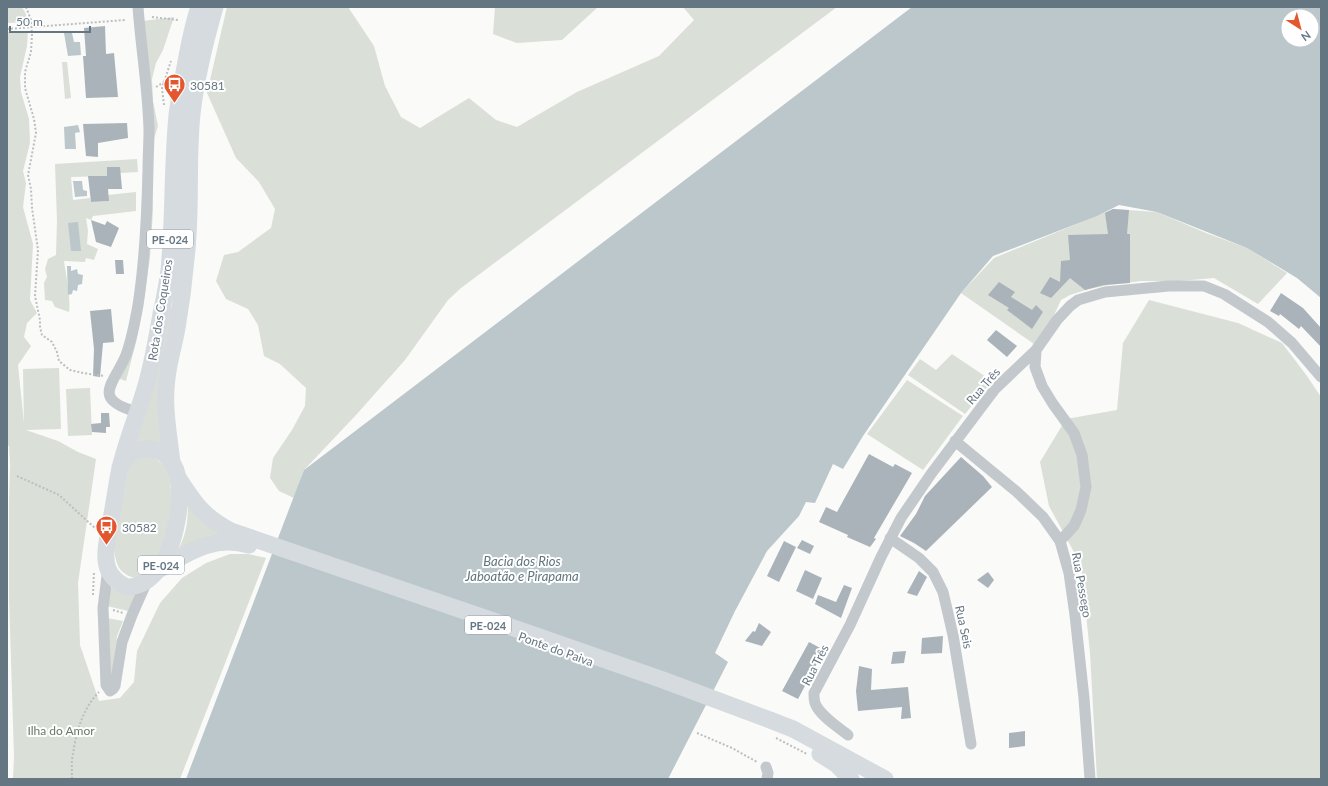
<svg xmlns="http://www.w3.org/2000/svg" width="1328" height="786" viewBox="0 0 1328 786" font-family="Lato,sans-serif">
<style>
.green{fill:#dadfd7}
.water{fill:#bbc7cb;fill-rule:evenodd}
.building{fill:#aab3b9}
.lines{fill:none;stroke-linecap:round;stroke-linejoin:round}
.path{stroke:#bbbfc2;stroke-width:2;stroke-dasharray:2 2;stroke-linecap:butt}
.minor{stroke:#c3c8cc;stroke-width:11}
.primary{stroke:#d6dbdf;stroke-width:17}
.labels{text-anchor:middle;dominant-baseline:central;stroke-width:4;stroke-linejoin:round;paint-order:stroke}
.shield{fill:#fff;stroke:#939fa8;stroke-width:1}
.shield-label{font-size:11px;font-weight:bold;fill:#657683}
.poi-label{font-size:12px;fill:#657683;stroke:#fff;text-anchor:start}
.street-label{font-size:12px;fill:#657683;stroke:#fff}
.park-label{font-size:12px;fill:#687a64;stroke:#fff}
.water-label{font-size:13px;font-style:italic;fill:#60757c;stroke:#fff}
</style>
<rect width="100%" height="100%" fill="#fafaf8"/>
<!-- green -->
<path class="green" d="M7,7H22L26,14L27,22L7,23Z
M227,7H348L374,46L385,86L401,117L420,128L469,98L496,120L517,127L577,92L659,56L694,20L683,7H837L461,288L448,300L405,360L356,415L304,470L294,498L279,491L270,478L273,458L292,430L305,406L306,388L280,364L264,356L258,325L248,309L226,299L216,281L224,255L238,252L271,228L275,209L259,182L236,158L207,93Z
M495,7H598L562,40L517,43L493,34Z
M174,17L163,50L156,63L152,79L153,101L158,126L152,145L153,210L150,258L144,299L136,342L126,381L120,379L148,244L143,21Z
M28,31L27,46L20,77L21,92L29,119L30,143L23,171L26,183L23,207L33,244L30,300L37,313L27,323L24,337L31,346L18,365L24,423L23,369L59,368L61,429L26,430L58,441L78,452L96,459L78,583L80,645L99,701L120,698L134,682L137,651L160,603L182,578L206,563L230,554H248L266,558L180,779H13L14,757L9,597V500L10,464L9,446L7,445V32Z
M62,62H67L71,98L65,99Z
M137,159L138,172L120,173L107,176L71,177L73,200L90,198L91,202L108,201V195L136,192V211L93,216L91,220L86,218L88,231L87,244L98,249L94,260L86,258L85,262L64,261C66,276 71,298 69,312L55,307L52,301L45,300L44,283L47,277L45,269L48,259L56,255L57,221L55,164Z
M1113,209L1157,212L1206,233L1247,248L1287,273L1258,304L1214,278L1179,281H1141L1109,285L1089,289L1070,295L1061,300L1049,326L1034,344L961,293L994,258Z
M1149,300L1238,323L1282,343L1307,376L1321,397V779H1097L1090,653L1081,565L1049,506L1040,462L1066,419L1117,410L1123,343Z
M166,306L176,308L162,447L132,444Z
M952,354L992,381L965,414L908,375L920,359L936,370Z
M907,380L963,416L923,470L867,434Z
M90,388L92,435L68,436L66,389Z
M148,454L169,468L175,541L139,579C120,575 116,567 114,548L129,464Z
M188,502L235,529L173,560C185,538 188,528 188,502Z
M107,584C117,593 126,593 139,593L128,611L107,606Z
M107,618L123,621L117,636L111,684Z"/>
<!-- water -->
<path class="water" d="M912,7H1321V298L1297,278L1247,248L1157,212L1119,205L1097,216L993,256L961,293L863,436L843,469L833,464L815,503L806,502L799,516L767,551L735,611L715,653L728,662L668,779H186L304,470ZM1288,16H1312V40H1288Z
M64,33H72L74,42H80L81,55L68,56Z
M78,125L80,132L75,133L76,149H65L64,127Z
M73,181H82L83,190L87,191V196L75,197Z
M78,222L81,251H71L68,223Z
M67,266H71V271L77,269L78,274L83,275L82,284L78,285L77,291L73,290L72,294L68,295Z"/>
<!-- building -->
<path class="building" d="M105,26L106,54L114,53L118,97L86,98L83,56H86L84,28Z
M127,123L128,138L98,143V157L86,156L83,124Z
M107,167H120L122,189H108L109,201L91,202L88,176H107Z
M1113,209L1129,210L1127,234H1130V283L1104,285L1085,290L1070,278L1051,298L1040,293L1050,277L1060,282L1061,261L1070,260L1068,235L1108,234L1105,213Z
M91,220L105,225L107,221L119,228L111,247L96,242Z
M115,260H123L124,274H116Z
M999,282L1015,292L1011,297L1032,310L1036,305L1043,312L1032,329L1007,310L1009,308L988,295Z
M1281,293L1303,308L1321,328V347L1301,326L1299,329L1280,314L1279,316L1270,311Z
M111,309L114,342L103,343L100,377L93,376L94,349L90,311Z
M996,330L1017,346L1007,357L987,340Z
M101,413H109L110,427H106V433L92,432L91,424L101,423Z
M869,454L893,467L895,464L912,473L874,538L876,539L870,547L847,537L848,535L819,522L826,507L837,512Z
M961,457L983,476L992,487L926,551L914,543L900,536L916,514L925,496Z
M802,540L814,546L810,554L797,548Z
M784,541L796,547L779,582L767,576Z
M805,570L822,578L813,599L796,591Z
M919,571L927,577L917,596L907,593Z
M988,572L994,580L988,588L977,580Z
M844,585L852,588L841,618L815,604L818,595L836,602Z
M759,623L771,632L762,646L745,641L753,631L755,632Z
M943,636L942,653L921,654L922,638Z
M809,642L824,650L798,699L782,691Z
M906,651L904,663L891,664L893,652Z
M859,666L872,669L871,690L908,687L911,718L901,719L902,707L858,711L856,691Z
M1025,731V746L1009,748V733Z"/>
<g class="lines">
<!-- path -->
<path class="path" d="M26,7L31,20L32,35L31,52L25,72V88L34,119L36,133L28,175L31,189L32,208L38,250L35,296L40,320V327L42,335L52,342L57,352L59,361L70,370L83,373L104,376
M152,17L178,20
M7,29L125,20
M156,87L164,82L168,83
M164,105L162,88L171,61
M17,476L59,495L96,529
M93,595L94,571
M113,610L123,613
M697,733L732,748L757,762
M776,738L807,754
M72,779C72,771 71,762 73,754C76,732 83,708 99,692"/>
<!-- minor -->
<path class="minor" d="M1036,350L1035,367L1042,386L1053,404L1074,433L1082,455L1086,487L1081,510L1074,526L1060,541
M137,412C90,399 114,384 126,355C132,339 135,322 138,305C145,260 147,215 148,170C148,157 149,143 149,130C148,89 141,48 138,7
M955,441L1017,492L1043,517L1060,541L1069,573L1075,615L1084,698L1090,779
M890,538L919,558L933,572L943,592L953,635L971,744
M108,568L103,608L106,685L110,691L113,689L115,686L122,642L132,615L147,581
M848,735C838,727 819,715 815,703C814,700 814,696 814,693L850,625L881,557L901,518L931,474L995,389L1036,350L1057,320L1070,306L1078,300L1105,292L1169,286H1204L1224,294L1268,322L1292,343L1321,377
M766,767L768,773L767,779"/>
<!-- primary -->
<path class="primary" d="M172,463C169,435 163,406 167,378C169,361 174,345 177,328C181,305 184,282 186,259C192,211 187,162 192,114C196,77 205,42 215,7
M120,467C127,456 134,448 149,449C195,453 179,530 166,557C161,568 151,579 141,584C138,585 133,587 129,587C121,586 111,577 108,569C103,556 108,538 110,524C114,506 116,487 120,468C127,439 139,411 147,382C153,360 157,337 161,314C164,300 167,285 169,270C174,219 172,166 177,115C180,93 184,72 188,51C191,36 194,21 199,7
M179,479C195,504 204,517 231,531L482,617L663,680L770,720L793,729L885,779
M160,569C189,552 214,535 249,545
M820,754L836,764L851,779"/>
</g>
<!-- icons -->
<defs>
<symbol id="bus-pin" viewBox="-11 -11 22 30"><path d="M0 17L-7.5 6A9.5 9.5 0 1 1 7.5 6Z" fill="#e4572e" stroke="#fff"/><path d="M-5-6H5V4H4V6H2V4H-2V6H-4V4H-5ZM-3.5-4V0h7V-4ZM-3.5 1.2v1.5H-2V1.2ZM2 1.2v1.5H3.5V1.2Z" fill="#fff"/></symbol>
</defs>
<g fill-rule="evenodd">
<use href="#bus-pin" x="162" y="72" width="25" height="34"/>
<use href="#bus-pin" x="94" y="514" width="25" height="34"/>
</g>
<g class="labels">
<!-- shield labels -->
<g class="shield">
<rect x="147" y="230" width="46" height="18" rx="3"/>
<rect x="138" y="556" width="46" height="18" rx="3"/>
<rect x="465" y="616" width="46" height="18" rx="3"/>
</g>
<g class="shield-label">
<text x="170" y="239">PE-024</text>
<text x="161" y="565">PE-024</text>
<text x="488" y="625">PE-024</text>
</g>
<!-- poi labels -->
<g class="poi-label">
<text x="190" y="85">30581</text>
<text x="122" y="527">30582</text>
</g>
<!-- street labels -->
<g class="street-label">
<text transform="translate(160 310) rotate(-81)">Rota dos Coqueiros</text>
<text transform="translate(983 386) rotate(-49)">Rua Três</text>
<text transform="translate(1082 585) rotate(80)">Rua Pessego</text>
<text transform="translate(964 627) rotate(78)">Rua Seis</text>
<text transform="translate(556 649) rotate(20)">Ponte do Paiva</text>
<text transform="translate(815 665) rotate(-63)">Rua Três</text>
</g>
<!-- park labels -->
<g class="park-label">
<text x="61" y="730">Ilha do Amor</text>
</g>
<!-- water labels -->
<g class="water-label">
<text x="522" y="561">Bacia dos Rios<tspan x="522" dy="15">Jaboatão e Pirapama</tspan></text>
</g>
</g>
<!-- border -->
<rect width="1328" height="786" fill="none" stroke="#657683" stroke-width="16"/>
<!-- north arrow -->
<g transform="translate(1300 28) rotate(144)"><circle r="19" fill="#ffffff" stroke="#c1c8cd"/>
<path d="M0-3L7 15L0 10L-7 15Z" fill="#e4572e"/>
<text y="-6" font-size="11" font-weight="bold" text-anchor="middle" fill="#657683">N</text>
</g>
<!-- scale -->
<path d="M10 26v6h80v-6" fill="none" stroke="#657683" stroke-width="2"/>
<text x="16" y="26" font-size="12" fill="#657683" stroke="#ffffff" stroke-width="3" paint-order="stroke">50 m</text>
</svg>
